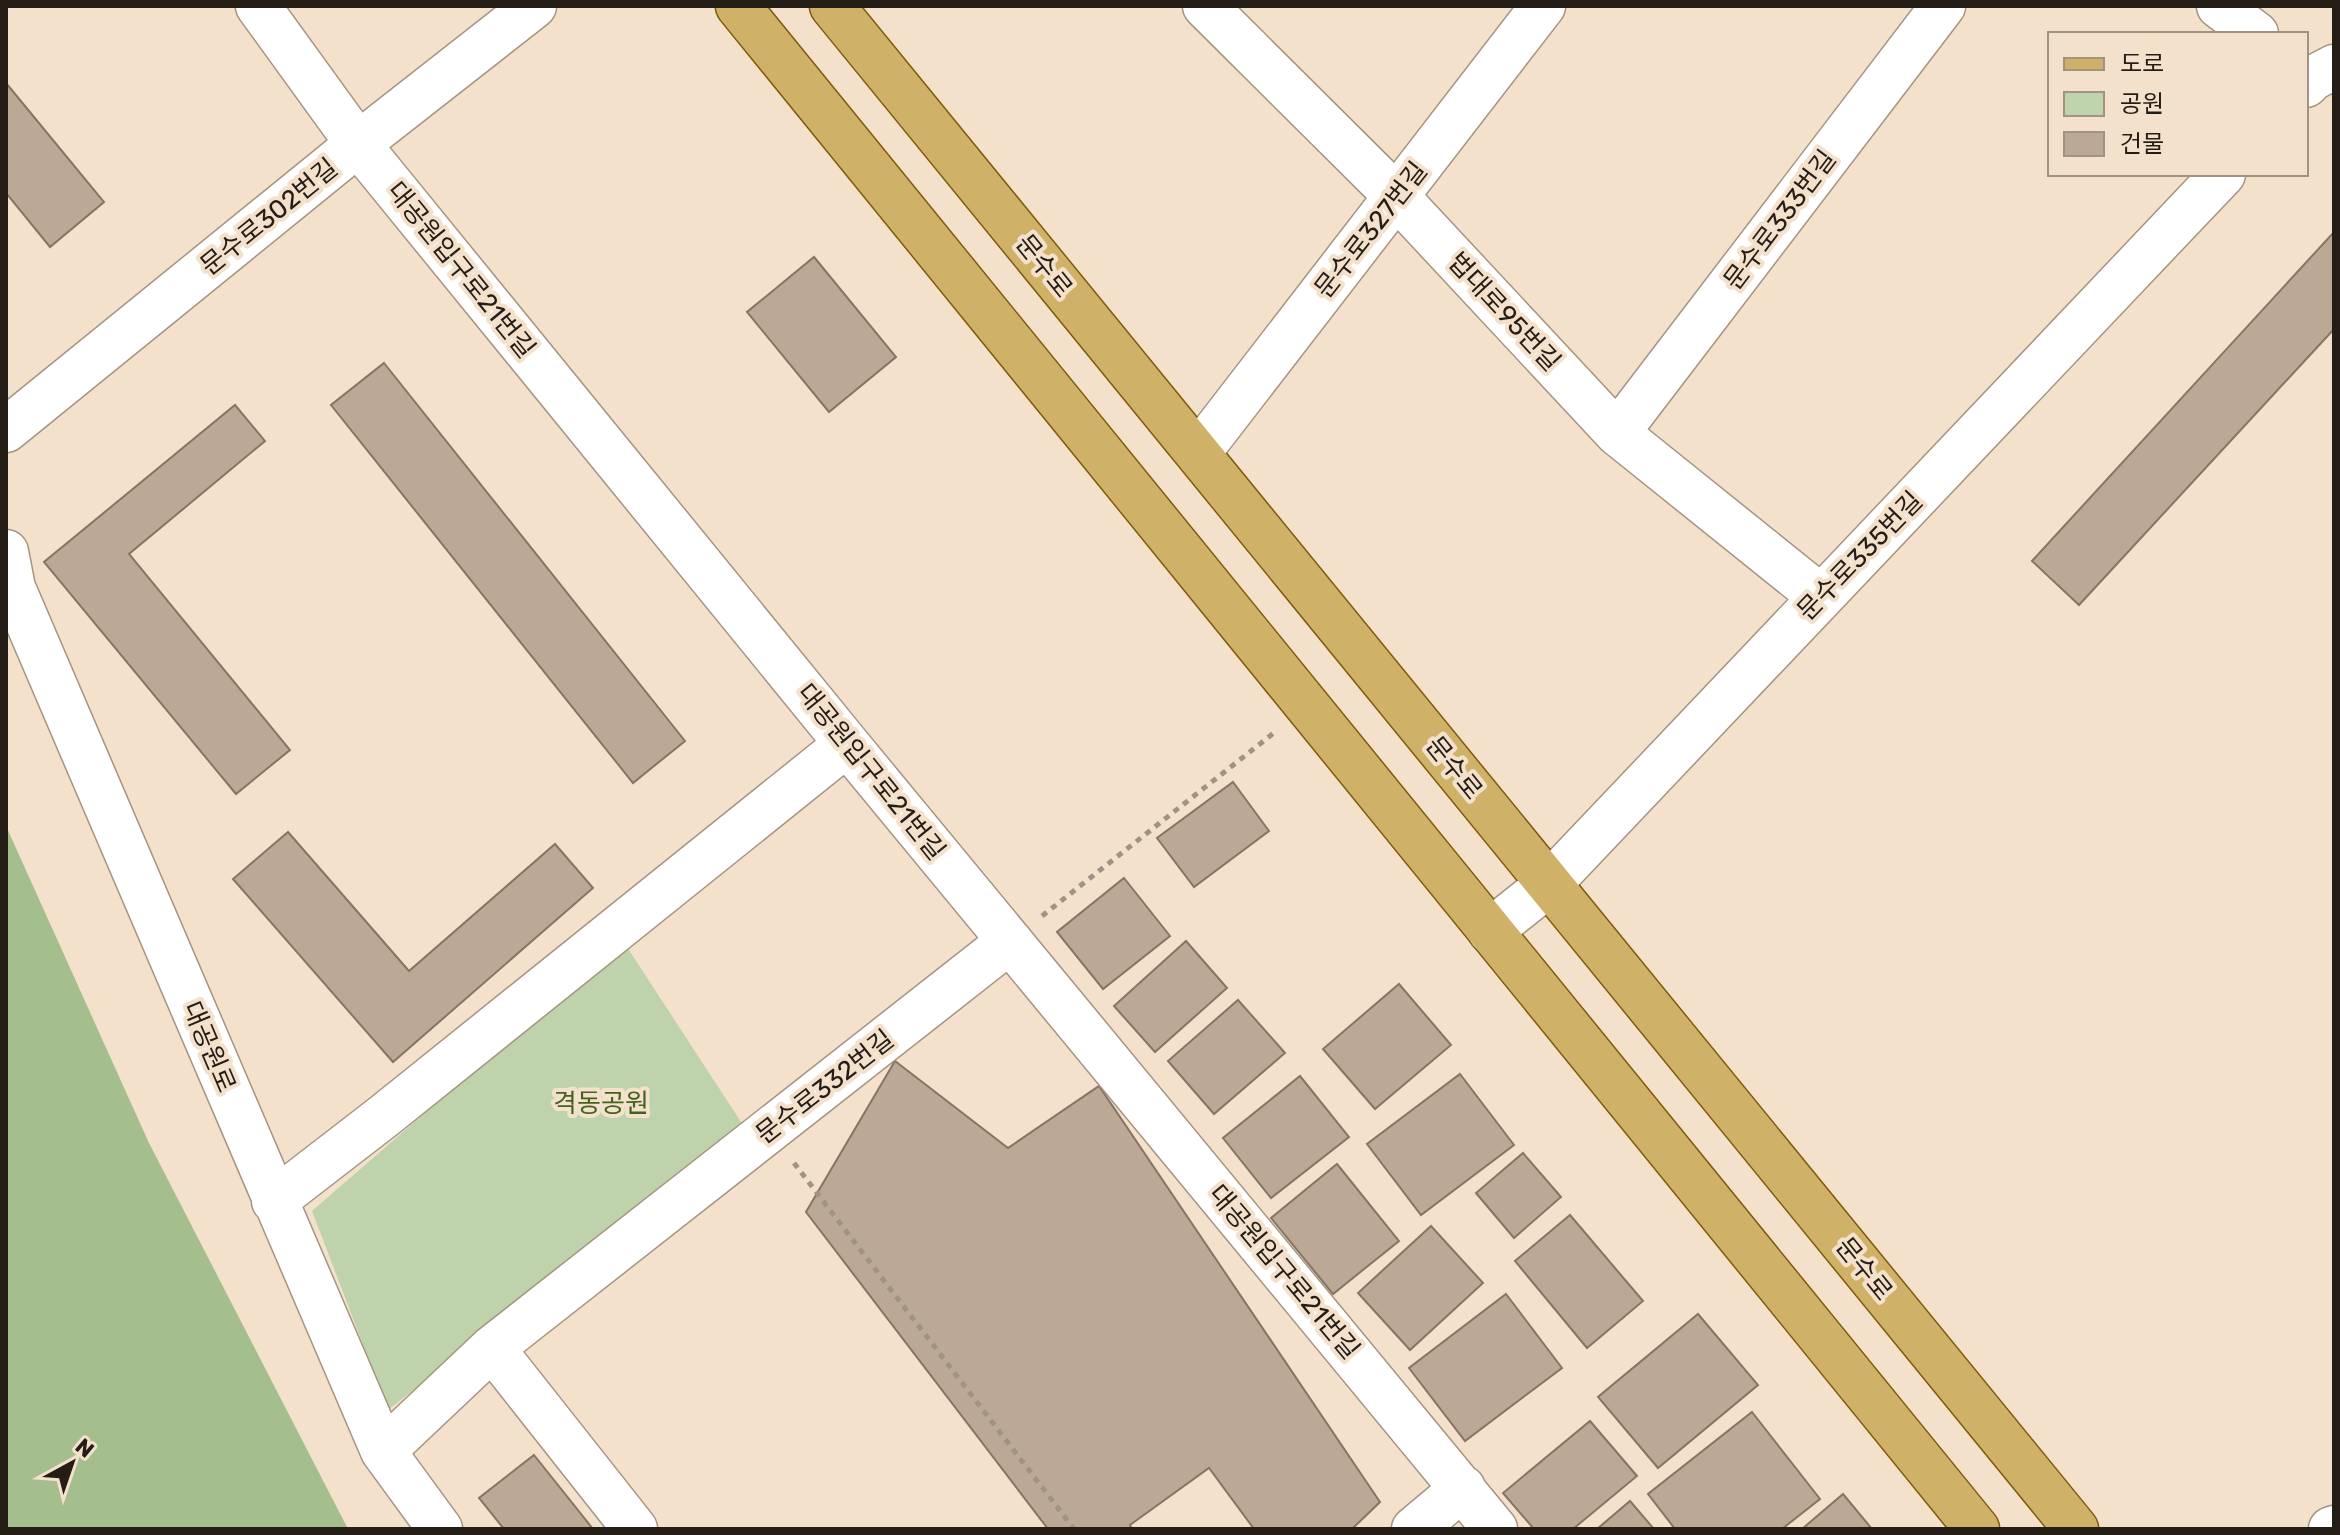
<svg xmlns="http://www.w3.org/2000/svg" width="2340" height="1535" viewBox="0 0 2340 1535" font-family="Rubik,'Noto Sans KR',sans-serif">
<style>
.green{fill:#bed3ab}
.forest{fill:#a4bf8d}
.building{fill:#bba995;stroke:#867563;stroke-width:2}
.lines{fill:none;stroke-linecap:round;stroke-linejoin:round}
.minor-casing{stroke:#a59480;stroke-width:47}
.major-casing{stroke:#7f5b0a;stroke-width:47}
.path{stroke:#a19384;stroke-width:5;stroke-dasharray:6 6;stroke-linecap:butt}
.minor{stroke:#fff;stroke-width:44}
.major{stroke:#d0b168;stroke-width:44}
.labels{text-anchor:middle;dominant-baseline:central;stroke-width:8;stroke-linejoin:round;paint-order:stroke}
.street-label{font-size:26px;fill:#241d16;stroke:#f4e1cc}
.park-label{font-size:26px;fill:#43631d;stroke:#f4e1cc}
</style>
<rect width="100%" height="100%" fill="#f4e1cc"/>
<!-- green -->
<path class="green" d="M623,941L745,1128L388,1410L312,1211Z"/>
<!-- forest -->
<path class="forest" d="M6,826L149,1143L348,1529H6Z"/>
<!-- building -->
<path class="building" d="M6,83L104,202L50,247L6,193Z
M2334,232V329L2079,605L2032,561Z
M814,257L896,357L829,412L747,312Z
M384,363L685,741L633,783L331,405Z
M235,405L265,441L129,554L290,750L236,794L44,562Z
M1233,782L1269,831L1194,887L1157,838Z
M288,832L409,971L555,844L593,888L393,1062L233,879Z
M1124,878L1170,936L1103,989L1057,932Z
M1186,941L1227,988L1155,1052L1114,1006Z
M1399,984L1451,1045L1375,1109L1323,1049Z
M1238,1000L1285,1053L1214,1114L1168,1061Z
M895,1061L1008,1148L1099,1086L1380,1502L1352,1529H1254L1209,1468L1130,1525L1132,1529H1048L806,1212Z
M1460,1074L1514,1145L1421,1215L1367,1144Z
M1300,1076L1349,1137L1271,1198L1223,1138Z
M1523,1153L1561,1197L1514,1238L1476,1193Z
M1337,1164L1399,1241L1333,1294L1271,1218Z
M1570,1215L1643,1301L1587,1348L1515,1261Z
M1431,1226L1483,1283L1410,1350L1358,1293Z
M1506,1294L1562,1368L1465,1441L1409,1368Z
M1698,1314L1758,1385L1658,1468L1598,1397Z
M1752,1412L1820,1499L1782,1529H1675L1648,1494Z
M1590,1421L1637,1476L1573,1529H1534L1503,1493Z
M534,1455L593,1529H504L479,1498Z
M1843,1494L1872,1529H1802Z
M1630,1501L1654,1529H1597Z"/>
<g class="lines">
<defs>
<path id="minor" d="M258,6L358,144L847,744L1495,1529
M1205,6L1397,197L1617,433L1821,597
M2219,6L2256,34
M2306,85L2313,78L2334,67
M6,430L358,144L534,6
M1617,433L1943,6
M1198,453L1543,6
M6,552L13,588L383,1451L440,1529
M1490,931L1549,884L2223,174
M274,1201L384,1116L847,744
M492,1348L635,1529
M383,1451L492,1348L1010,941
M1414,1529L1463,1488
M2331,1529L2334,1528"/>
<path id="major" d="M738,6L1977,1529
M832,6L2076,1529"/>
</defs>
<!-- minor casing -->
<use href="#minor" class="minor-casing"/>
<!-- major casing -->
<use href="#major" class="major-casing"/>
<!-- path -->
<path class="path" d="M1042,916L1275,732
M794,1163L1074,1529"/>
<!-- minor -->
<use href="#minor" class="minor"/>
<!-- major -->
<use href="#major" class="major"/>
</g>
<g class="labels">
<!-- street labels -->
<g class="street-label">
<text transform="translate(269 217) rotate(-39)">문수로302번길</text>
<text transform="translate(1780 220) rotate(-53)">문수로333번길</text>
<text transform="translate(1371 230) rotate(-52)">문수로327번길</text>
<text transform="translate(1044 266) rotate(51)">문수로</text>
<text transform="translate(461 270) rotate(51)">대공원입구로21번길</text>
<text transform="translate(1504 312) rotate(47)">법대로95번길</text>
<text transform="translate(1860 556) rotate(-46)">문수로335번길</text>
<text transform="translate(1454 768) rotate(51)">문수로</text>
<text transform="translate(871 772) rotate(51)">대공원입구로21번길</text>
<text transform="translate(209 1047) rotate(67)">대공원로</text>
<text transform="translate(825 1087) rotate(-38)">문수로332번길</text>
<text transform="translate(1864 1269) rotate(51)">문수로</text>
<text transform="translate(1284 1272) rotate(50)">대공원입구로21번길</text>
</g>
<!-- park labels -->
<g class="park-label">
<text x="601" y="1103">격동공원</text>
</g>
</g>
<!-- border -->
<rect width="2340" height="1535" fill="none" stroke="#241d16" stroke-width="16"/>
<!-- legend -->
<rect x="2048" y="32" width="260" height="144" fill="#f4e1cc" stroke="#a19383" stroke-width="2"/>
<rect x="2064" y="58" width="40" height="12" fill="#d0b168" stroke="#a19383" stroke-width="2"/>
<text x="2120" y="72" font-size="24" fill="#241d16">도로</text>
<rect x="2064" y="92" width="40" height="24" fill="#bed3ab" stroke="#a19383" stroke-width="2"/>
<text x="2120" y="112" font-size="24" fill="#241d16">공원</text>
<rect x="2064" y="132" width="40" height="24" fill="#bba995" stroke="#a19383" stroke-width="2"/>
<text x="2120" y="152" font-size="24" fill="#241d16">건물</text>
<!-- north arrow -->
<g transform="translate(72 1463) rotate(40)" stroke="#f4e1cc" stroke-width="6" paint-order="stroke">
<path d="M0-6L14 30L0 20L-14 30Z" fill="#241d16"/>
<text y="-12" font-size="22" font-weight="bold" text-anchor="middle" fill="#241d16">N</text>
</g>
</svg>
